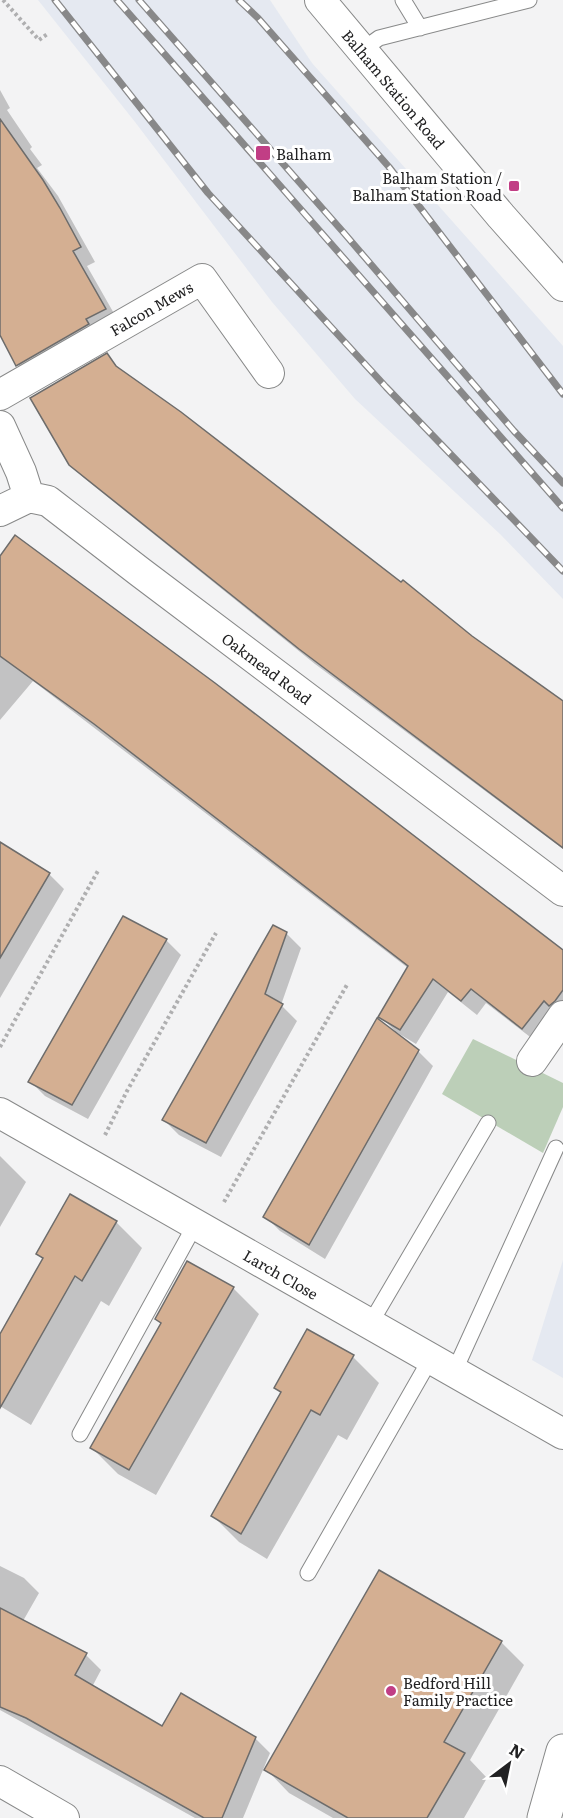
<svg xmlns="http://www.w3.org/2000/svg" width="563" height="1818" viewBox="0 0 563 1818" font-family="Literata,serif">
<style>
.built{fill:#e5e9f1}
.green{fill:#bccfb8}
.shadow{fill:#0003}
.building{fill:#d4af92;stroke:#6d6c6b;stroke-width:1.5}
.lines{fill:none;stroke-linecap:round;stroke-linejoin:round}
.service-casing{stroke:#888989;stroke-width:17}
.minor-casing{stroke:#888989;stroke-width:32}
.secondary-casing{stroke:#888989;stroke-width:35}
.path{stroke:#afafb0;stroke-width:4;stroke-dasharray:3 3;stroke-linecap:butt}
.service{stroke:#fff;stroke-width:15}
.minor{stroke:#fff;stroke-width:30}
.secondary{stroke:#fff;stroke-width:33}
.rail-casing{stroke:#888889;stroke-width:7}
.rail{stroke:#fff;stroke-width:4.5;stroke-dasharray:14;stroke-linecap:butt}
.poi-dot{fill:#c13e85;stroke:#fff;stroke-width:2}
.labels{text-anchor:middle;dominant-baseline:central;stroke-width:6;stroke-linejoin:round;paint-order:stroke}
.street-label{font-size:15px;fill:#222223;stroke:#fff}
.poi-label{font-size:15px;fill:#222223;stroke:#fff;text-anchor:start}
</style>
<rect width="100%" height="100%" fill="#f3f3f4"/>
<!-- built -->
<path class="built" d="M38,0H270L312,63L563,346V599L500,534L355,399L272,302L135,122Z
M563,1260V1378L532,1360Z"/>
<!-- green -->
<path class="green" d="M473,1039L563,1083V1107L543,1153L442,1094Z"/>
<!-- shadow -->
<path class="shadow" d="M0,90L10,108L7,110L32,147L30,149L42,165L37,168L58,196L95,262L87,266L120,324L33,380L18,365L0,331Z
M107,355L125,375L563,709V849L315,664L84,478L69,463Z
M0,558L563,951V1018L538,1043L486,1003L477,1015L448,992L416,1044L396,1032L395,1034L418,1051L433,1066L325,1259L280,1231L265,1216L395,1031L380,1016L408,968L33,681L0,720Z
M0,858L49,874L64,889L0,998Z
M286,933L301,948L281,1005L297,1021L221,1157L179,1135L164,1120Z
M166,940L181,955L88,1119L45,1096L30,1081Z
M0,1156L26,1182L0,1227Z
M116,1222L142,1248L109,1306L101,1301L31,1425L0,1406V1337L44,1260L38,1254Z
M233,1288L259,1314L156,1495L118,1474L92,1448L162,1324L156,1318Z
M353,1357L379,1383L347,1440L338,1435L267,1559L239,1542L213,1516L282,1394L276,1388Z
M0,1566L24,1578L39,1593L23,1621L86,1655L101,1670L92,1687L163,1728L255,1738L270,1753L243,1818H195L0,1710Z
M501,1642L524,1665L470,1760L487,1778L464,1818H333L289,1793L266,1769Z"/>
<!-- building -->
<path class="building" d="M0,119L43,180L60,208L81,247L73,251L106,309L86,319L89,324L16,366L0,335Z
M107,353L116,366L181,412L401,582L403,580L472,636L563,701V848L299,649L69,465L30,398Z
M15,535L215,683L563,950V990L555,1001L549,1006L544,1001L522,1029L471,989L461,1001L433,979L400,1030L378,1017L408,966L94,724L0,656V556Z
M0,842L50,873L0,958Z
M123,916L167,939L72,1105L28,1082Z
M273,925L287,932L265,994L283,1004L206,1143L162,1120Z
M377,1018L419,1050L309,1245L263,1217Z
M70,1194L117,1221L82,1281L75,1276L0,1408V1334L43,1258L36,1254Z
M187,1261L234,1287L129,1470L90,1448L161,1323L155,1319Z
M307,1329L354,1355L320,1415L311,1410L241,1534L211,1516L281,1392L274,1388Z
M379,1570L502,1641L444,1742L465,1753L427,1818H348L264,1770Z
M0,1608L87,1653L75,1675L162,1726L181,1693L256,1737L222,1818H204L26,1718L0,1707Z"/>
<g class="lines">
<defs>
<path id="service" d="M403,0L420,28
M361,51L379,38L529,0
M370,1324L488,1123
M454,1372L556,1148
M80,1434L195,1225
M308,1573L431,1358"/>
<path id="minor" d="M320,0L501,216L563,286
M0,395L202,279L269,373
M0,426L21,472L29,497
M29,497L48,501L140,572L563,891
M0,511L29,497
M532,1061L563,1016
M0,1113L563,1434
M0,1781L64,1818"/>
<path id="secondary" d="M544,1818L563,1751"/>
</defs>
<!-- service casing -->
<use href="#service" class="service-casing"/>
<!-- minor casing -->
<use href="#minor" class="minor-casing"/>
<!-- secondary casing -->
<use href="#secondary" class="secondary-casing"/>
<!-- path -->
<path class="path" d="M3,0L39,40L49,33
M0,1047L99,869
M105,1135L127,1091L216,933
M224,1202L348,983"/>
<!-- service -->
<use href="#service" class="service"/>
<!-- minor -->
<use href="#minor" class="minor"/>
<!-- secondary -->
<use href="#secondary" class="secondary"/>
<defs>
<path id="rail" d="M55,0L208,193L386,387L563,571
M117,0L563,508
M139,0L344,233L514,431L563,483
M239,0L258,18L389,167L563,394"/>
</defs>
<!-- rail casing -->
<use href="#rail" class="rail-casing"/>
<!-- rail -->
<use href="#rail" class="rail"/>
</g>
<!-- markers -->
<g class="poi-dot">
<rect x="255" y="145" width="16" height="16" rx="3"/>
<rect x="508" y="180" width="12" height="12" rx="3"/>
<circle cx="391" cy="1691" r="6"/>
</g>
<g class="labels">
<!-- street labels -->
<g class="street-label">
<text transform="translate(394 89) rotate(50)">Balham Station Road</text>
<text transform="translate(151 308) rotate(-30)">Falcon Mews</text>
<text transform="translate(267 668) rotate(37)">Oakmead Road</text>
<text transform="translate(281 1274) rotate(30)">Larch Close</text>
</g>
<!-- poi labels -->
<g class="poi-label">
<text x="276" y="153">Balham</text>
<text x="502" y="177" text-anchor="end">Balham Station /<tspan x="502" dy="17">Balham Station Road</tspan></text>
<text x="403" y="1682">Bedford Hill<tspan x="403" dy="17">Family Practice</tspan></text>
</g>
</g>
<!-- north arrow -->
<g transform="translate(509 1764) rotate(32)" stroke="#ffffff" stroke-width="4.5" paint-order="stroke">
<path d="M0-4.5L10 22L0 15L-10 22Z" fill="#222223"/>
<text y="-9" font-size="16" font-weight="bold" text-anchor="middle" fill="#222223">N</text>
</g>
</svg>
